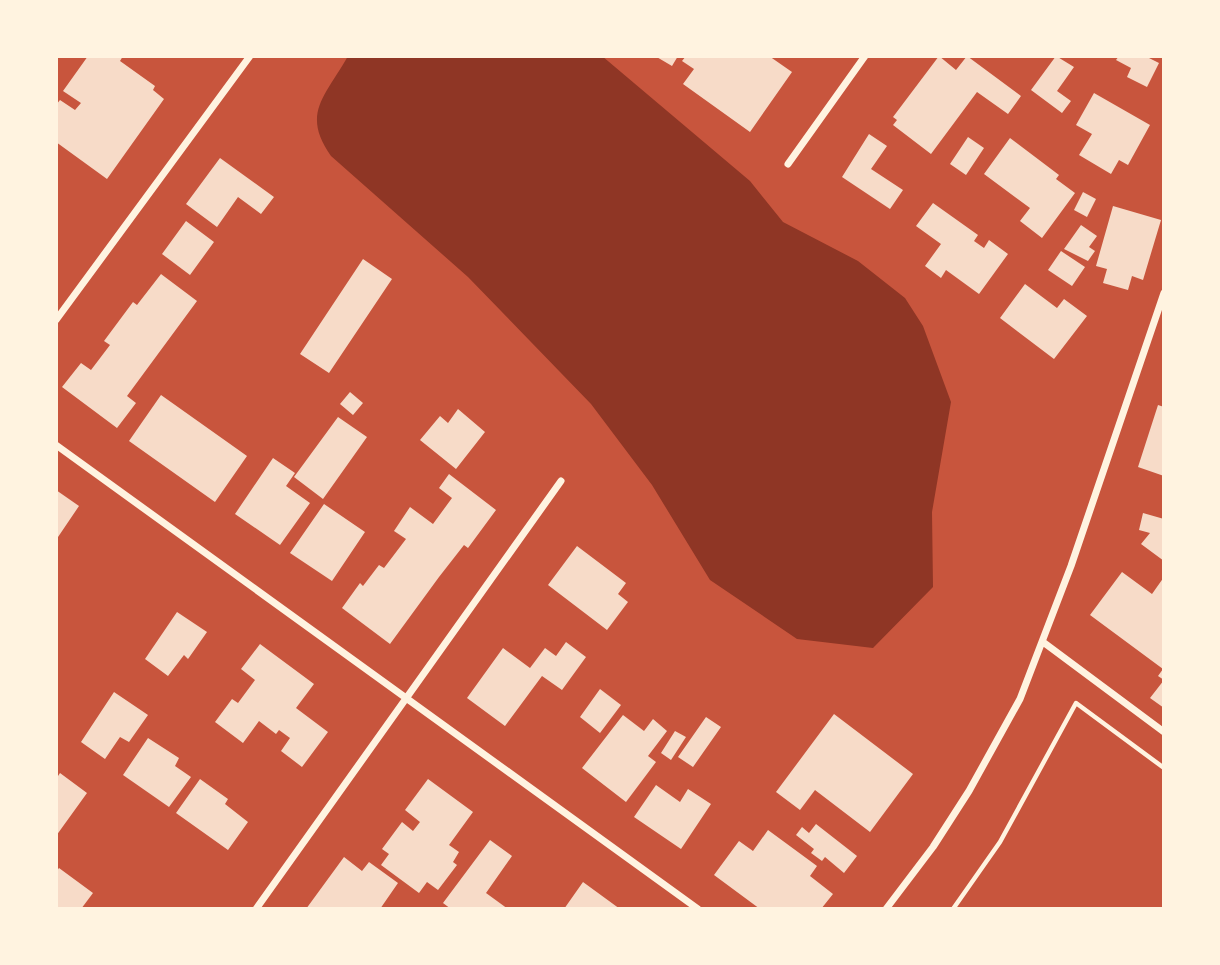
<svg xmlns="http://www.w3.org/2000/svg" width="1220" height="965" viewBox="0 0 1220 965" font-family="Roboto,sans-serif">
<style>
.water{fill:#8f3625}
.building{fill:#f7dbc8}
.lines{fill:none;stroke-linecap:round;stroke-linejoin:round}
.path{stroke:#fff3e0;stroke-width:4.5}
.minor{stroke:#fff3e0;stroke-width:7}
</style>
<rect width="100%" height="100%" fill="#c8553d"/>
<!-- water -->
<path class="water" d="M348,56H602L750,181L783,222L858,261L905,298L923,326L951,402L932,512L933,587L873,648L797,639L710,580L652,485L591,404L468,277L331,156C301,113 325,97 348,56Z"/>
<!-- building -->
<path class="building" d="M88,56H123L120,61L155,86L153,90L164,99L107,179L56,142V105L60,100L75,110L81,103L63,91Z
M655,56H678L672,66Z
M686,56H769L792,72L750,132L683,84L694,69L682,61Z
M939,56L956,70L967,56L1021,96L1008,114L977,92L931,154L893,125L897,120L893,117Z
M1056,56L1074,67L1057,91L1071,101L1062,113L1031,90Z
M1119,56H1145L1159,63L1147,87L1127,77L1131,68L1116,60Z
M1094,93L1150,125L1128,165L1119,160L1111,174L1079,155L1092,134L1076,125Z
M869,134L887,146L871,169L903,190L890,209L842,177Z
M968,137L984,148L966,175L950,164Z
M1010,138L1059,175L1056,179L1075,193L1042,238L1020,221L1030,208L984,174Z
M220,158L274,197L261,214L238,197L217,227L186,204Z
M1083,192L1096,199L1087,217L1074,210Z
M933,203L978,235L974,241L984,248L989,240L1008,254L979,294L946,270L941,278L925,266L941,244L916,226Z
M1113,206L1161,220L1143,280L1132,276L1128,290L1103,283L1107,269L1096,266Z
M186,221L214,242L190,275L162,254Z
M1081,225L1097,236L1089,247L1095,251L1088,261L1064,249Z
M1061,251L1085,267L1072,286L1048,270Z
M363,259L392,279L329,373L300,354Z
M161,274L197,301L127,396L136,403L117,428L62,387L81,363L91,370L110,345L104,341L133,302L137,305Z
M1025,284L1057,308L1064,299L1087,316L1054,359L1000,318Z
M350,392L363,403L353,415L340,404Z
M161,395L247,456L215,502L129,441Z
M1158,405L1164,407V476L1138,467Z
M458,409L485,432L456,469L420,440L440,416L448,423Z
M338,417L367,437L323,499L294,477Z
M273,458L295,473L286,486L310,503L280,545L235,514Z
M449,474L496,510L468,548L464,545L439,577L390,644L342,608L360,583L363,586L379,565L384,568L406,539L394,531L410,507L433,524L452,498L439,488Z
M56,490L79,506L56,540Z
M324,504L365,532L332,581L290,553Z
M1143,513L1164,519V561L1141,544L1150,533L1139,530Z
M577,546L626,583L618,594L628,602L607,630L548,585Z
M1122,572L1152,594L1164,577V708L1150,698L1164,680L1158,676L1163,669L1090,615Z
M177,612L207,632L188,659L184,655L168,676L145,659Z
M566,642L586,657L562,690L542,676L505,726L467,698L503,648L530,668L545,648L556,656Z
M260,644L314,684L296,708L328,732L302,767L281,751L290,738L279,730L276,734L259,721L243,743L215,722L232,699L238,703L255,680L241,669Z
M600,689L621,705L600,733L580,717Z
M114,692L148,715L129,742L120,737L105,759L81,742Z
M834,714L913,774L870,832L815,790L800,810L776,792Z
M623,715L644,731L653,719L667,731L648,756L656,762L626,802L582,768Z
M706,717L721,727L693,767L678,757Z
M675,731L686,737L671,760L661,753Z
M148,738L179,758L175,766L191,777L169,807L123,775Z
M60,773L87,793L56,836V779Z
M200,779L228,799L225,804L248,822L228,850L176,813Z
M428,779L473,812L449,845L459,852L453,862L457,865L438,890L427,882L419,893L381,865L389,854L382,849L402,822L413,831L420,822L405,810Z
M656,785L680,802L688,789L711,804L681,849L634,817Z
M816,824L857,856L844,873L825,857L822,861L811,853L814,849L796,835L802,827L809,833Z
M768,830L817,866L810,876L833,894L821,909H760L714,875L739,841L753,851Z
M490,840L512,856L486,893L508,909H451L443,903Z
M344,857L362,871L369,862L398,883L380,909H306Z
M59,868L93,893L81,909H56V872Z
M583,882L620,909H564Z"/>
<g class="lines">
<!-- path -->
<path class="path" d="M953,909L1000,842L1076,703L1164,768"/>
<!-- minor -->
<path class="minor" d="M788,164L865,56
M56,320L250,56
M56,445L698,909
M1043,642L1164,732
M256,909L561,481
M886,909L933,847L969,791L1020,699L1071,566L1164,293"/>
</g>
<!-- border -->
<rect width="1220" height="965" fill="none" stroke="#fff3e0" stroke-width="116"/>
</svg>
